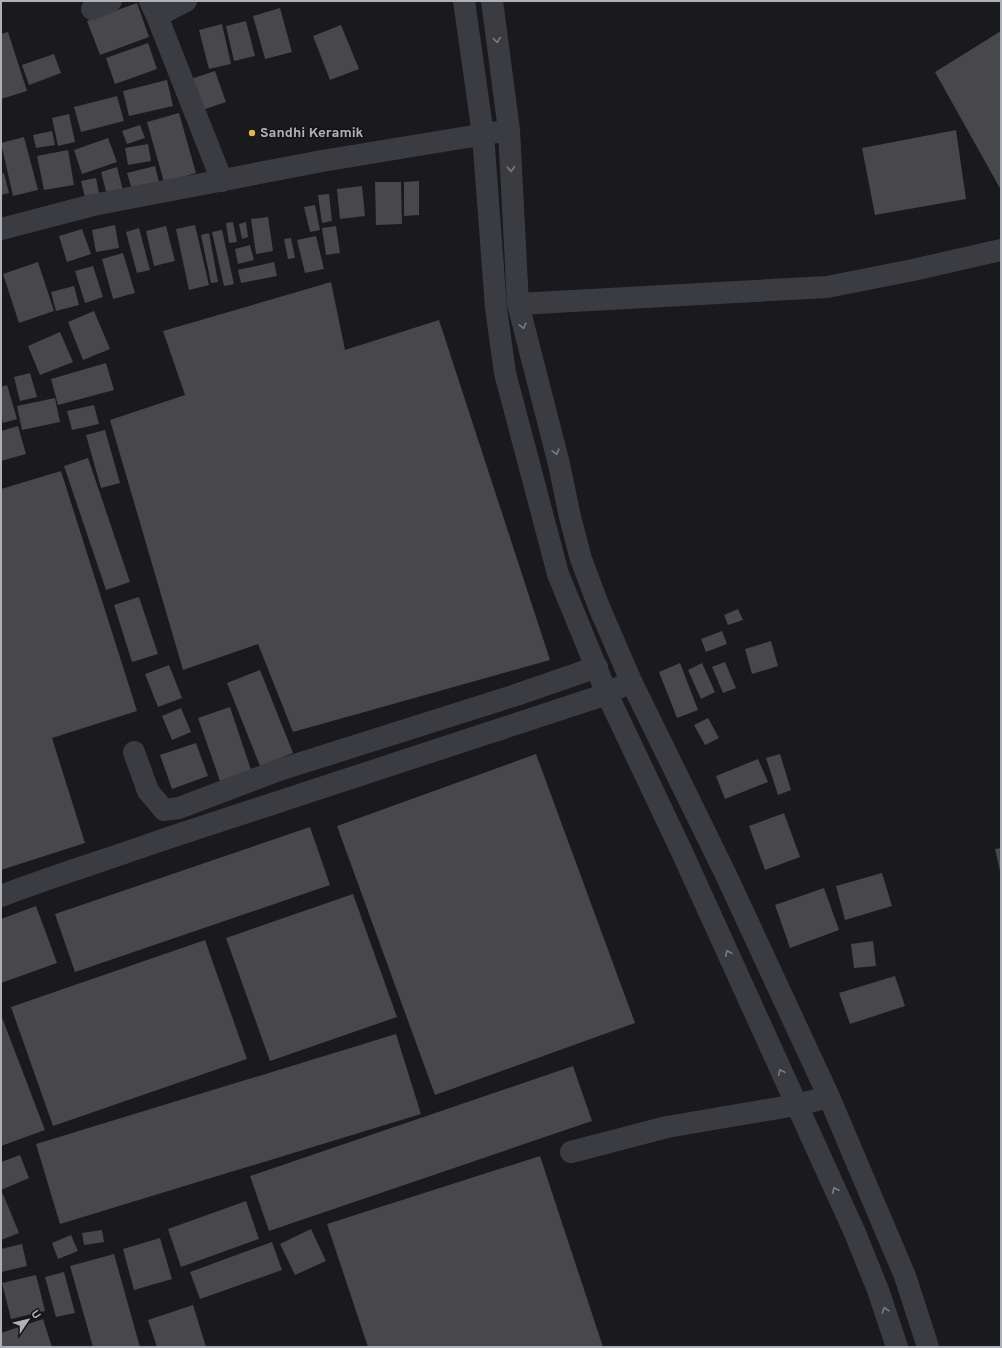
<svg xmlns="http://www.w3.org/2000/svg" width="1002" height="1348" viewBox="0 0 1002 1348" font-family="Overpass,sans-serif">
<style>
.building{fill:#47474c}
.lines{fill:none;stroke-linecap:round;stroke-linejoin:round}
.minor{stroke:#3b3c41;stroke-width:22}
.oneway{stroke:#7a7c84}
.poi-dot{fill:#e2b44c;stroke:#151517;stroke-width:1.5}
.labels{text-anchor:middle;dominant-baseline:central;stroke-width:3;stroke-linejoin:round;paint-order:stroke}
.poi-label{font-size:14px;font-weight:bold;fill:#aeb1ba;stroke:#151517;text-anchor:start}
</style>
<rect width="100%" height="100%" fill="#1a1a1c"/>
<!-- building -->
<path class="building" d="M137,3L149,37L100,55L87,21Z
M280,8L292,52L265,59L253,16Z
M246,21L255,56L234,61L226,26Z
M222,24L231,64L209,69L199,30Z
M341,25L359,69L330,80L313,36Z
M1001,31V190L935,72Z
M8,32L27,91L1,99V34Z
M148,43L157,69L115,84L106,58Z
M54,54L61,73L29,85L22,65Z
M215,71L226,102L202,110L191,79Z
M167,80L173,106L129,116L123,91Z
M117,96L124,121L81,132L74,107Z
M179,113L196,173L164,182L147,122Z
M69,114L75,142L58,146L52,118Z
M140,125L145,138L127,144L122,131Z
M956,130L966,199L875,215L862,148Z
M52,131L55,145L36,148L33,135Z
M24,137L38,190L13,196L1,143Z
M108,138L117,162L82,174L74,150Z
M148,144L151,161L128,165L125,148Z
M68,150L74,185L44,190L37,156Z
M155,166L160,186L133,193L127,173Z
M117,167L123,190L107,195L101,172Z
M4,173L9,193L1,195V174Z
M96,178L100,198L86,201L81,181Z
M419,181V215L404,216V182Z
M375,182H401L402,224L376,225Z
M362,186L365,216L340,219L337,189Z
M329,194L332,221L322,223L318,195Z
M315,205L320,230L310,232L304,207Z
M268,217L273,251L256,254L251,219Z
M233,222L237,242L229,243L226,223Z
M246,222L248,237L242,239L239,224Z
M115,225L119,248L96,252L92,230Z
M195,225L209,285L189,290L176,229Z
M166,226L175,261L154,266L146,231Z
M336,226L340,253L326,255L322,228Z
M139,228L150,270L137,273L126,232Z
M82,229L91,254L67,262L59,236Z
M222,230L234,284L224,286L212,232Z
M209,233L218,282L211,283L201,235Z
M316,236L324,269L305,273L297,240Z
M291,238L295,258L288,259L284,239Z
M250,245L254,260L238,264L235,249Z
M123,253L135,293L113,299L102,259Z
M38,262L54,311L19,323L3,274Z
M274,262L277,276L241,283L238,270Z
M93,266L103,297L85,303L75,271Z
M331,282L345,350L439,320L550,660L293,732L258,644L183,670L110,420L185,395L163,331Z
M74,286L79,305L56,311L51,292Z
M94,311L110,349L83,360L68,322Z
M60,332L73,362L40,375L28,346Z
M106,363L114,390L58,405L51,379Z
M30,373L37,397L20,401L14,377Z
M7,385L17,419L3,423L1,415V387Z
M55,398L60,422L22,430L17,406Z
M94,405L99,424L72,430L67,411Z
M18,426L26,454L1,461V431Z
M105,430L120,483L101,488L86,435Z
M88,458L130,582L106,590L64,466Z
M61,471L137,711L52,738L85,843L1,870V489Z
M139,597L158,654L132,662L114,605Z
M738,609L743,620L728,625L724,615Z
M722,631L727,644L706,652L701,639Z
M771,641L778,666L752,674L745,649Z
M725,662L736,688L723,693L712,667Z
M680,663L698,710L677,718L659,672Z
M702,663L715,692L701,699L688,670Z
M169,665L182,698L158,707L145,674Z
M260,670L293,753L260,766L227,683Z
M230,707L251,770L220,781L198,718Z
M181,708L191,732L172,740L162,716Z
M708,718L719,738L705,745L694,725Z
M196,743L208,776L172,789L160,755Z
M536,754L635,1023L435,1095L337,826Z
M780,754L791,790L778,795L766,758Z
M758,759L768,782L725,799L716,776Z
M784,813L800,857L765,870L749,826Z
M310,827L330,885L75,972L55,914Z
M1001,848V871H1000L995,849Z
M882,873L892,906L845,920L836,886Z
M824,888L839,930L790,948L775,905Z
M353,894L397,1017L270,1061L226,938Z
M36,906L57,963L1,983V919Z
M205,940L247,1059L53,1126L11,1007Z
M873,941L876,966L854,968L851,944Z
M895,976L905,1006L850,1024L839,993Z
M1,1015L45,1130L1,1146Z
M396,1034L421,1114L60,1224L36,1144Z
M573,1066L592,1121L269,1231L250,1176Z
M20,1155L29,1178L1,1190V1162Z
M540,1156L603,1347H368L327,1224Z
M3,1194L19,1233L1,1240V1195Z
M246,1201L259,1239L181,1267L168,1229Z
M311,1229L326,1261L295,1275L280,1244Z
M102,1230L104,1242L84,1245L82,1233Z
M71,1235L78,1251L58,1259L52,1243Z
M160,1238L172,1279L134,1290L123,1249Z
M272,1242L282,1270L200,1299L190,1272Z
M22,1244L27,1266L1,1272V1249Z
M114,1254L140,1347H93L70,1266Z
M64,1272L75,1313L56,1317L45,1277Z
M36,1275L45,1311L11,1319L2,1283Z
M193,1305L206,1347H157L148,1320Z
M43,1319L52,1347H1V1333Z"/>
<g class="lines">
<!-- minor -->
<path class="minor" d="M150,1L157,16L186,1
M464,1L483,135L496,308L505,373L558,574L607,694L681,850L855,1233L878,1290L897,1347
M492,1L509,130L518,304L559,464L570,517L581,559L599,607L631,681L726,875L829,1097L905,1276L928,1347
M92,9L111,1
M157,16L222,181
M1,229L93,205L322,161L498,132
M518,304L827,287L913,270L1001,250
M134,752L148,791L164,810L179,808L279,770L513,696L597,667
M1,896C53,876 106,860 159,841L607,694L620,687
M571,1152L667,1127L796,1105L829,1097"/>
</g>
<!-- one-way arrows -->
<defs><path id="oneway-chevron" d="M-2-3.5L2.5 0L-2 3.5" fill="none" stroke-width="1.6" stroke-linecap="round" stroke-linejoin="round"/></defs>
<g class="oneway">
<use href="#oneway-chevron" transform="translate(497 40) rotate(82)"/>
<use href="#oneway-chevron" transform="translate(511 169) rotate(87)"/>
<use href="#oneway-chevron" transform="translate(523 326) rotate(75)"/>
<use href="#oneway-chevron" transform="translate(556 452) rotate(75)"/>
<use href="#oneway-chevron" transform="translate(728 953) rotate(-114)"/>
<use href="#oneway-chevron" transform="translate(781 1072) rotate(-114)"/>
<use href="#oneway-chevron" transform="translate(835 1190) rotate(-115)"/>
<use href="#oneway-chevron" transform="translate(885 1310) rotate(-109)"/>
</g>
<!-- markers -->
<circle class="poi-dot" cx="252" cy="133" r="4"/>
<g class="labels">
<!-- poi labels -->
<g class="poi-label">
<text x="260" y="133">Sandhi Keramik</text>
</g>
</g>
<!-- border -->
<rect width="1002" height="1348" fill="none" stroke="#aeb1ba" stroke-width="4"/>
<!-- north arrow -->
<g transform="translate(28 1320) rotate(55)" stroke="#151517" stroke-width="3" paint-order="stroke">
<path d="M0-3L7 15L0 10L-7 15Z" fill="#aeb1ba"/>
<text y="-6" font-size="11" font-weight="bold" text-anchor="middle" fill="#aeb1ba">U</text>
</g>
</svg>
